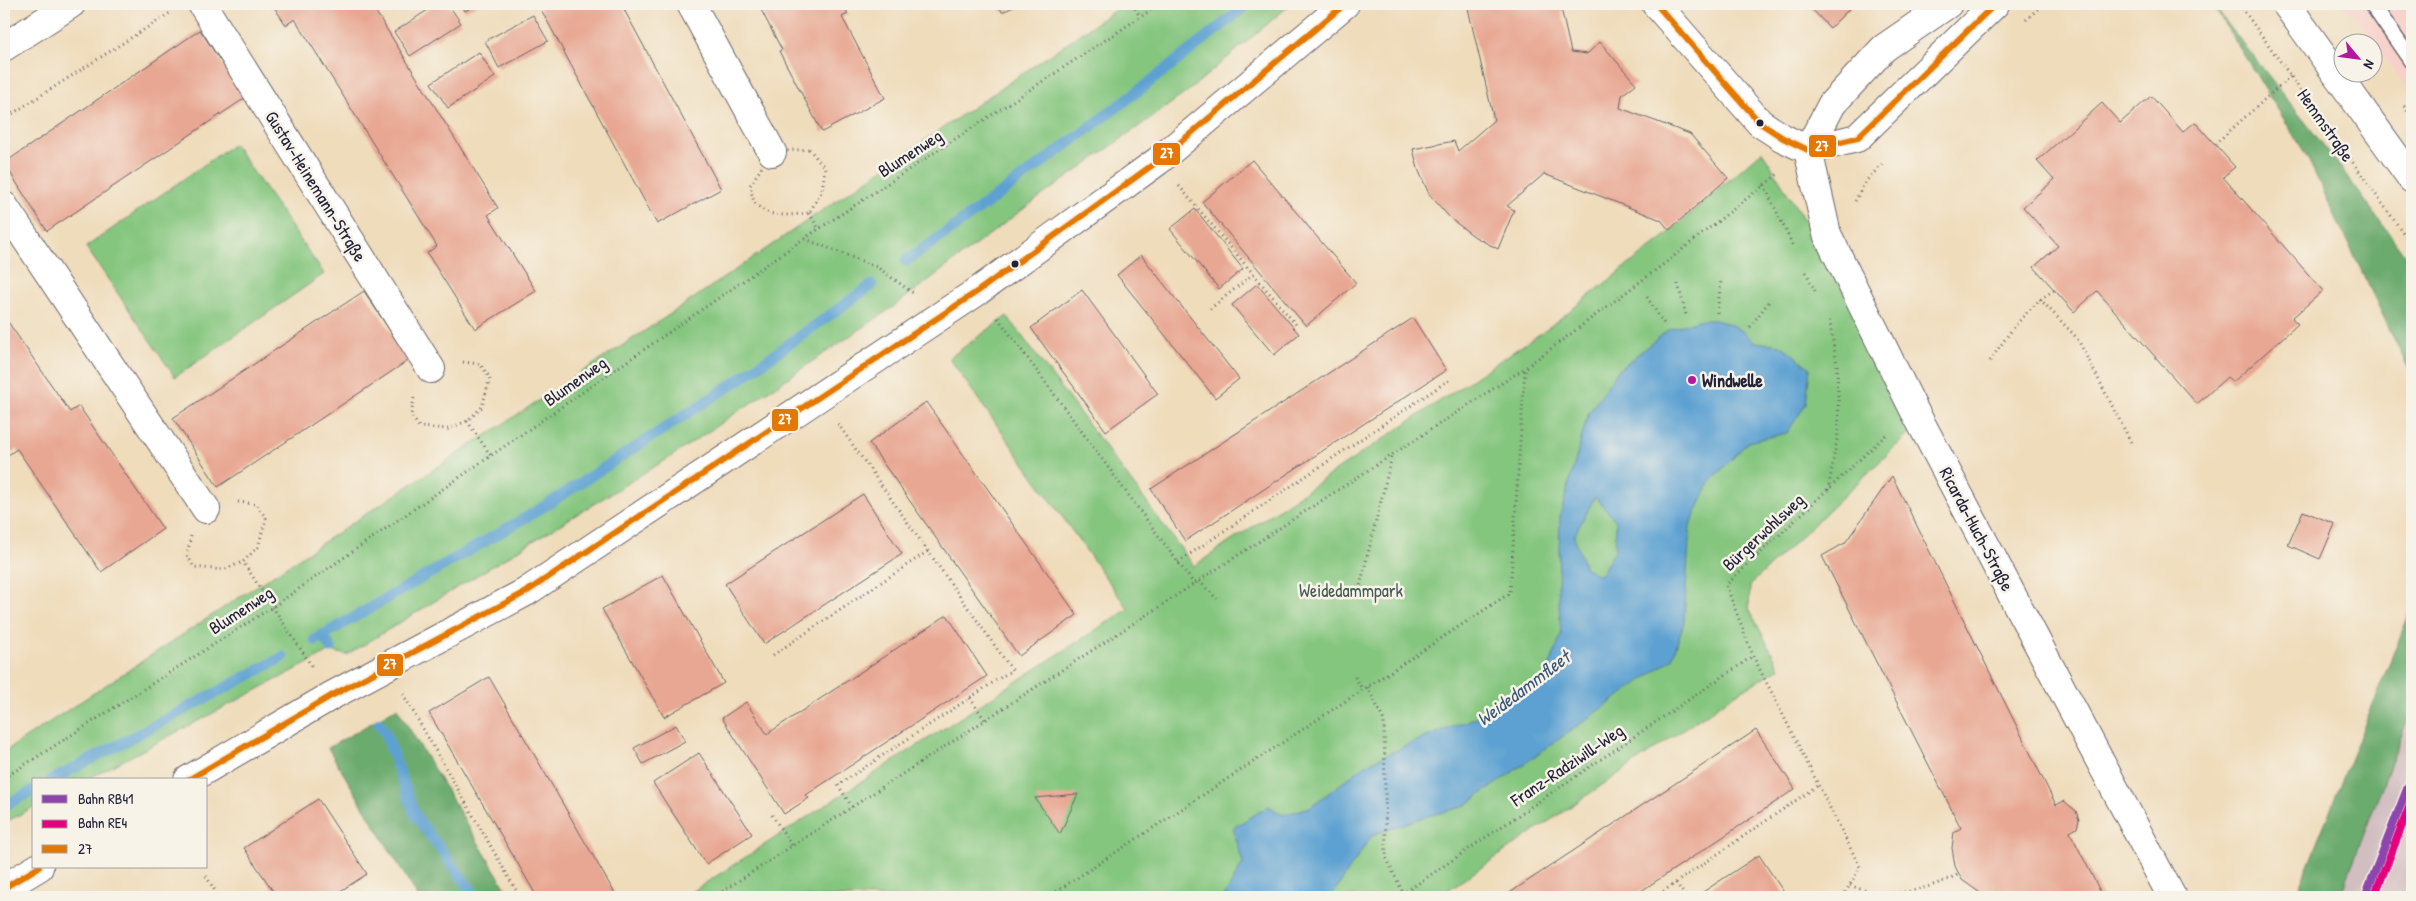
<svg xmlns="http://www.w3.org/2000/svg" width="2416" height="901" viewBox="0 0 2416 901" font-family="'Patrick Hand',sans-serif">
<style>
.built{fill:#f7d0c9}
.industrial{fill:#d2bec1}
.green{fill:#85c67f;stroke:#54745d}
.forest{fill:#6cab6e;stroke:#476654}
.water{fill:#5da1d2;stroke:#406286;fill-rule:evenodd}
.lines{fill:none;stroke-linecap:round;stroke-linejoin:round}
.stream{stroke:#5da1d2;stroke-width:11}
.building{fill:#e8a793}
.lane-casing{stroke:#6a6368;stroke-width:18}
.street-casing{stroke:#6a6368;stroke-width:30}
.secondary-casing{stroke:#6a6368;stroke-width:30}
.path{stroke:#6a6368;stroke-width:3;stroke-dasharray:1 4;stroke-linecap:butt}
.lane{stroke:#fff;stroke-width:15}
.street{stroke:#fff;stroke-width:28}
.secondary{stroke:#fff;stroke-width:28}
.bus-1-casing{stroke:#f7f3e8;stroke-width:10}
.bus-1{stroke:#e57803;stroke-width:6}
.rail-1-casing{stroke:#f7f3e8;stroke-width:11}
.rail-2-casing{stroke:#f7f3e8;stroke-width:11}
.rail-1{stroke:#8e44ad;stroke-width:8}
.rail-2{stroke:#e5007d;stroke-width:8}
.bus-dot{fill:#22223b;stroke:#f7f3e8;stroke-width:2}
.poi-dot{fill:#b5179e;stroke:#f7f3e8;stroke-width:2}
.labels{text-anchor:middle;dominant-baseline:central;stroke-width:5;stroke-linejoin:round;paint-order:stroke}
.street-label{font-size:18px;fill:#22223b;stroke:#f7f3e8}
.poi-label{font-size:18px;font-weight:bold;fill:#22223b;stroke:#f7f3e8;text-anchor:start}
.park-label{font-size:18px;fill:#455b53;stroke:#f7f3e8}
.water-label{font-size:19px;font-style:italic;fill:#3a5577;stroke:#f7f3e8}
.line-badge{stroke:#f7f3e8;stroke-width:2}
.badge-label{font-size:14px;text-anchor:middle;font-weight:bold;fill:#fff}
</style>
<rect width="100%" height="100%" fill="#f7f3e8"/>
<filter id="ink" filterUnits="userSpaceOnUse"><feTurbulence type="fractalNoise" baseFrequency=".02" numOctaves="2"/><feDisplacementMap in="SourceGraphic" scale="10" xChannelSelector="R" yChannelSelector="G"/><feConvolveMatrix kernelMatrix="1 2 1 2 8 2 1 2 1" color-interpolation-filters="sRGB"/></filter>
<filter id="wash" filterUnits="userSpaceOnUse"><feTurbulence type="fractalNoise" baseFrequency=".0096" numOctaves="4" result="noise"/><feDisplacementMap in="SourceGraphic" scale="20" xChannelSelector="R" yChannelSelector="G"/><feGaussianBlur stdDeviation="1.12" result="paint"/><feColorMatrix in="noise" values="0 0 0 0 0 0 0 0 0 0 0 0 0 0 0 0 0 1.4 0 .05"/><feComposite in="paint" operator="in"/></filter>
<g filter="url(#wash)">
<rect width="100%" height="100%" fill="#efdcbb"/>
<!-- built -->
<path class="built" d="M2344,4H2412V94Z"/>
<!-- industrial -->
<path class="industrial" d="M2412,708V897H2340Z"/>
<!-- green -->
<path class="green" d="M1124,4H1291L1187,92L1026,207L893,307L672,456L347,655L331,651L86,780H34V807L4,823V752L681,307Z
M234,144L324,274L175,377L86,247Z
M1762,151L1833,268L1912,431L1750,585L1749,609L1780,668L1734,695L1438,897H684L1128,609L949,358L1007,316L1194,566L1544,331L1663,238Z"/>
<!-- forest -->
<path class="forest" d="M2212,4L2339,165L2412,265V376L2305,153Z
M2412,607V708L2340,897H2295Z
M397,708L511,897H418L328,748Z"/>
<!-- water -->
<path class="water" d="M1698,320H1715L1730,324L1745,333L1754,342L1781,345L1810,368L1806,404L1787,433L1748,442L1710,482L1690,526L1684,622L1672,659L1463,807L1424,817L1372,835L1331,897H1224L1243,863L1233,828L1269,806L1283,815L1310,807L1367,764L1414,742L1487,713L1545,677L1561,636L1558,587L1560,516L1588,414L1618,370L1668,330ZM1595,497L1616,521L1615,551L1600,575L1585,568L1574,536Z"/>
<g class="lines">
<!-- stream -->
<path class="stream" d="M906,261C1022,179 1138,94 1248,4
M322,635L331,648
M315,640L537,511L733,384L872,285
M379,723L385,732L415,815L476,897
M52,780L283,657
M4,806L34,790"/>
</g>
<g id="blocks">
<!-- building -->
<path class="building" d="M272,4H371L498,208L488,215L536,291L475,329L427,253L437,246L295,19L286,25Z
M437,4H448L461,23L410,56L394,32Z
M461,4H479L465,11Z
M538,4H621L721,189L657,224Z
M758,4H843L848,14L842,17L885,98L822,132L779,51L782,50Z
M998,4H1021L1002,12Z
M1467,4H1560L1571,52L1587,54L1600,42L1636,84L1622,95L1620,108L1690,134L1728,178L1669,230L1661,220L1544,174L1507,206L1514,210L1498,249L1475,237L1451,219L1429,194L1418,169L1413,149L1454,141L1458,151L1494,120Z
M1807,4H1854L1830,28Z
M533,15L548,41L499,68L485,41Z
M200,30L245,98L47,231L4,163Z
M479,52L495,77L448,108L431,83Z
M2151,96L2183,132L2195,122L2235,167L2223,177L2323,291L2292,318L2298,324L2233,382L2227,377L2197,404L2097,291L2074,312L2034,267L2058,246L2023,207L2054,180L2037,161L2102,103L2120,123Z
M1252,160L1356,283L1306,326L1202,202Z
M1195,209L1243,269L1219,289L1170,229Z
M1141,255L1239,379L1215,398L1117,275Z
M1257,284L1299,334L1274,355L1232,305Z
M1082,290L1158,394L1106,431L1031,328Z
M364,291L409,360L218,487L173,418Z
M4,316L70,412L79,406L163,529L101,572L17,449L8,455L4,448Z
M1413,318L1446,370L1185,541L1151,489Z
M926,402L1077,615L1019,656L869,443Z
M1892,476L2056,805L2064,801L2076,811L2079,820L2077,828L2070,832L2103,897H1986L1962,880L1955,866L1952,848L1954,832L1961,828L1822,556L1845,543Z
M863,494L902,554L764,644L725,584Z
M2303,511L2335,524L2320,559L2288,545Z
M663,575L724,683L664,717L602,609Z
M947,615L987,676L806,795L809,798L784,814L722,718L746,702L767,734Z
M489,677L535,756L617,897H537L521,869L429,713Z
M676,725L685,741L643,764L634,748Z
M1756,730L1795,789L1744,823L1632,897H1510L1508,894Z
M699,753L752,834L706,864L653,783Z
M1078,794L1060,834L1035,798Z
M318,799L367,874L331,897H277L244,848Z
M1759,855L1787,897H1702L1700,894Z"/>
</g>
</g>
<g filter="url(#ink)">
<use href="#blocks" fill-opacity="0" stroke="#6a6368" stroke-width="1"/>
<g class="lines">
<defs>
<path id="lane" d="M2372,4L2412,62"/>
<path id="street" d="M202,4L431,369
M691,4L772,152
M1656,4L1760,123L1783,138L1808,150L1857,138L1995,4
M4,47L71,4
M1808,150L1827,234L1914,410L2172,897
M1808,150L1832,104L1884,48L1948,4
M4,206L206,509
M188,780L331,696L526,592L978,291L1158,161L1345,4
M4,888L39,867"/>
<path id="secondary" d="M2286,4L2412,179"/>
</defs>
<!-- lane casing -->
<use href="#lane" class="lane-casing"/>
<!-- street casing -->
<use href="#street" class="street-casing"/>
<!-- secondary casing -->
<use href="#secondary" class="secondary-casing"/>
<!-- path -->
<path class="path" d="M1133,4L1140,17
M2239,4L2412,245
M2026,20L2043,4
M2404,106L2412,117
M4,119L170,13
M2215,144L2291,76
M809,149L825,168L822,191L809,213C792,215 769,219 756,204C752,199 751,190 750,185L772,152Z
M1764,185L1794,248
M1179,186L1298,327
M1855,201L1866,181L1884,162
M809,213L819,229
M805,239L877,267L913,293
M1806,272L1816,293
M1678,284L1686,315
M1647,297L1664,324
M2040,299L2077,338L2131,442
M1210,309L1253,274
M1717,313L1721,281
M998,318L1194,584
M1750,327L1770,300
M1990,361C2009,333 2026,308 2054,290
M463,362L480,364L490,378L482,407L467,421L491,456
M414,398L411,415L419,427L448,429L467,421
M838,424L1012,670L838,785L852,807
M1828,490L1839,428L1837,365L1829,317
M238,502L256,504L266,518L258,547L243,562L313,668
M191,536L187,555L194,567L223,570L243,562
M1178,562L1452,378
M1199,581L1217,599
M1359,590L1392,456
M773,655L928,551
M1355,677L1363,690
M1368,687L1384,721L1386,857L1403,893
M403,694L520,897
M970,698L985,720
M4,778L274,606L805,238L1160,4
M772,815L792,846
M206,876L219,897
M1676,883L1686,897
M1850,885C1886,901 1925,891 1959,874
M714,897L1525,368L1665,263L1778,174
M1048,897L1510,593L1525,368
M1398,897L1753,656
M1655,897L1817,786
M1843,897L1860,867L1753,656L1726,585L1888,433"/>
<!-- lane -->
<use href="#lane" class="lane"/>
<!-- street -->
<use href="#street" class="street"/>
<!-- secondary -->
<use href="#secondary" class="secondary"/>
<defs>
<path id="bus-1" d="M1656,4L1760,123L1783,138L1808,150L1857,138L1995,4
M188,780L331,696L526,592L978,291L1158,161L1345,4
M4,888L39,867"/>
</defs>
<!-- bus-1 casing -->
<use href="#bus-1" class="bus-1-casing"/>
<!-- bus-1 -->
<use href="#bus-1" class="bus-1"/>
<defs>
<path id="rail-1" d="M2365,897L2412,776"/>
<path id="rail-2" d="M2374,897L2412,800"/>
</defs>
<!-- rail-1 casing -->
<use href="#rail-1" class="rail-1-casing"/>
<!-- rail-2 casing -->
<use href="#rail-2" class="rail-2-casing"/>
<!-- rail-1 -->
<use href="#rail-1" class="rail-1"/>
<!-- rail-2 -->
<use href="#rail-2" class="rail-2"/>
</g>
</g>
<!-- markers -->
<g class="bus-dot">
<circle cx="1760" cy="123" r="4.5"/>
<circle cx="1015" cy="264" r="4.5"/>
</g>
<circle class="poi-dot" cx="1692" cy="380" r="5"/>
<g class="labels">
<!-- street labels -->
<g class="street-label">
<text transform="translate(2326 125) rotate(55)">Hemmstraße</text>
<text transform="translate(910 153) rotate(-33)">Blumenweg</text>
<text transform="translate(316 186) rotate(58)">Gustav-Heinemann-Straße</text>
<text transform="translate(575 381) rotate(-35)">Blumenweg</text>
<text transform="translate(1977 529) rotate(62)">Ricarda-Huch-Straße</text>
<text transform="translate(1763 532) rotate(-43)">Bürgerwohlsweg</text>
<text transform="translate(241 610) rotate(-33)">Blumenweg</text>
<text transform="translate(1567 765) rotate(-34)">Franz-Radziwill-Weg</text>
</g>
<!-- poi labels -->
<g class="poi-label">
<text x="1702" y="380">Windwelle</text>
</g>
<!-- park labels -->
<g class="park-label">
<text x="1351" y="590">Weidedammpark</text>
</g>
<!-- water labels -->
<g class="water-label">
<text transform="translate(1523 688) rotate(-37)">Weidedammfleet</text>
</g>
</g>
<g class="line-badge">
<rect x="1808" y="134" width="29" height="24" rx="5" fill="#e57803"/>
<rect x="1152" y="142" width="29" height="24" rx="5" fill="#e57803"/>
<rect x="771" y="408" width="28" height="24" rx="5" fill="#e57803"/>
<rect x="376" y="653" width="28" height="24" rx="5" fill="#e57803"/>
</g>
<g class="badge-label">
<text x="1822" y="151">27</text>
<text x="1167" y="158">27</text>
<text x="785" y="424">27</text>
<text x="390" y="669">27</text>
</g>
<!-- margin -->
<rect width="2416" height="901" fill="none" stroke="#f7f3e8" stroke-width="20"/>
<!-- legend -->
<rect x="32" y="778" width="175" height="90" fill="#f7f3e8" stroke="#a29fa3"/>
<rect x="42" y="795" width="25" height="8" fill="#8e44ad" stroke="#a29fa3"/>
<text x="78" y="804" font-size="15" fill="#22223b">Bahn RB41</text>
<rect x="42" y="820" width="25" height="8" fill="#e5007d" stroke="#a29fa3"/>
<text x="78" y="828" font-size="15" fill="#22223b">Bahn RE4</text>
<rect x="42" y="845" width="25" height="8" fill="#e57803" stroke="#a29fa3"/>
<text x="78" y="854" font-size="15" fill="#22223b">27</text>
<!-- north arrow -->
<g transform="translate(2358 58) rotate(119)"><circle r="24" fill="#f7f3e8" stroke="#a29fa3"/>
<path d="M0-4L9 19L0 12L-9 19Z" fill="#b5179e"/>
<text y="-8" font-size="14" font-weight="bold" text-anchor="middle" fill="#22223b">N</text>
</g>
</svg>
